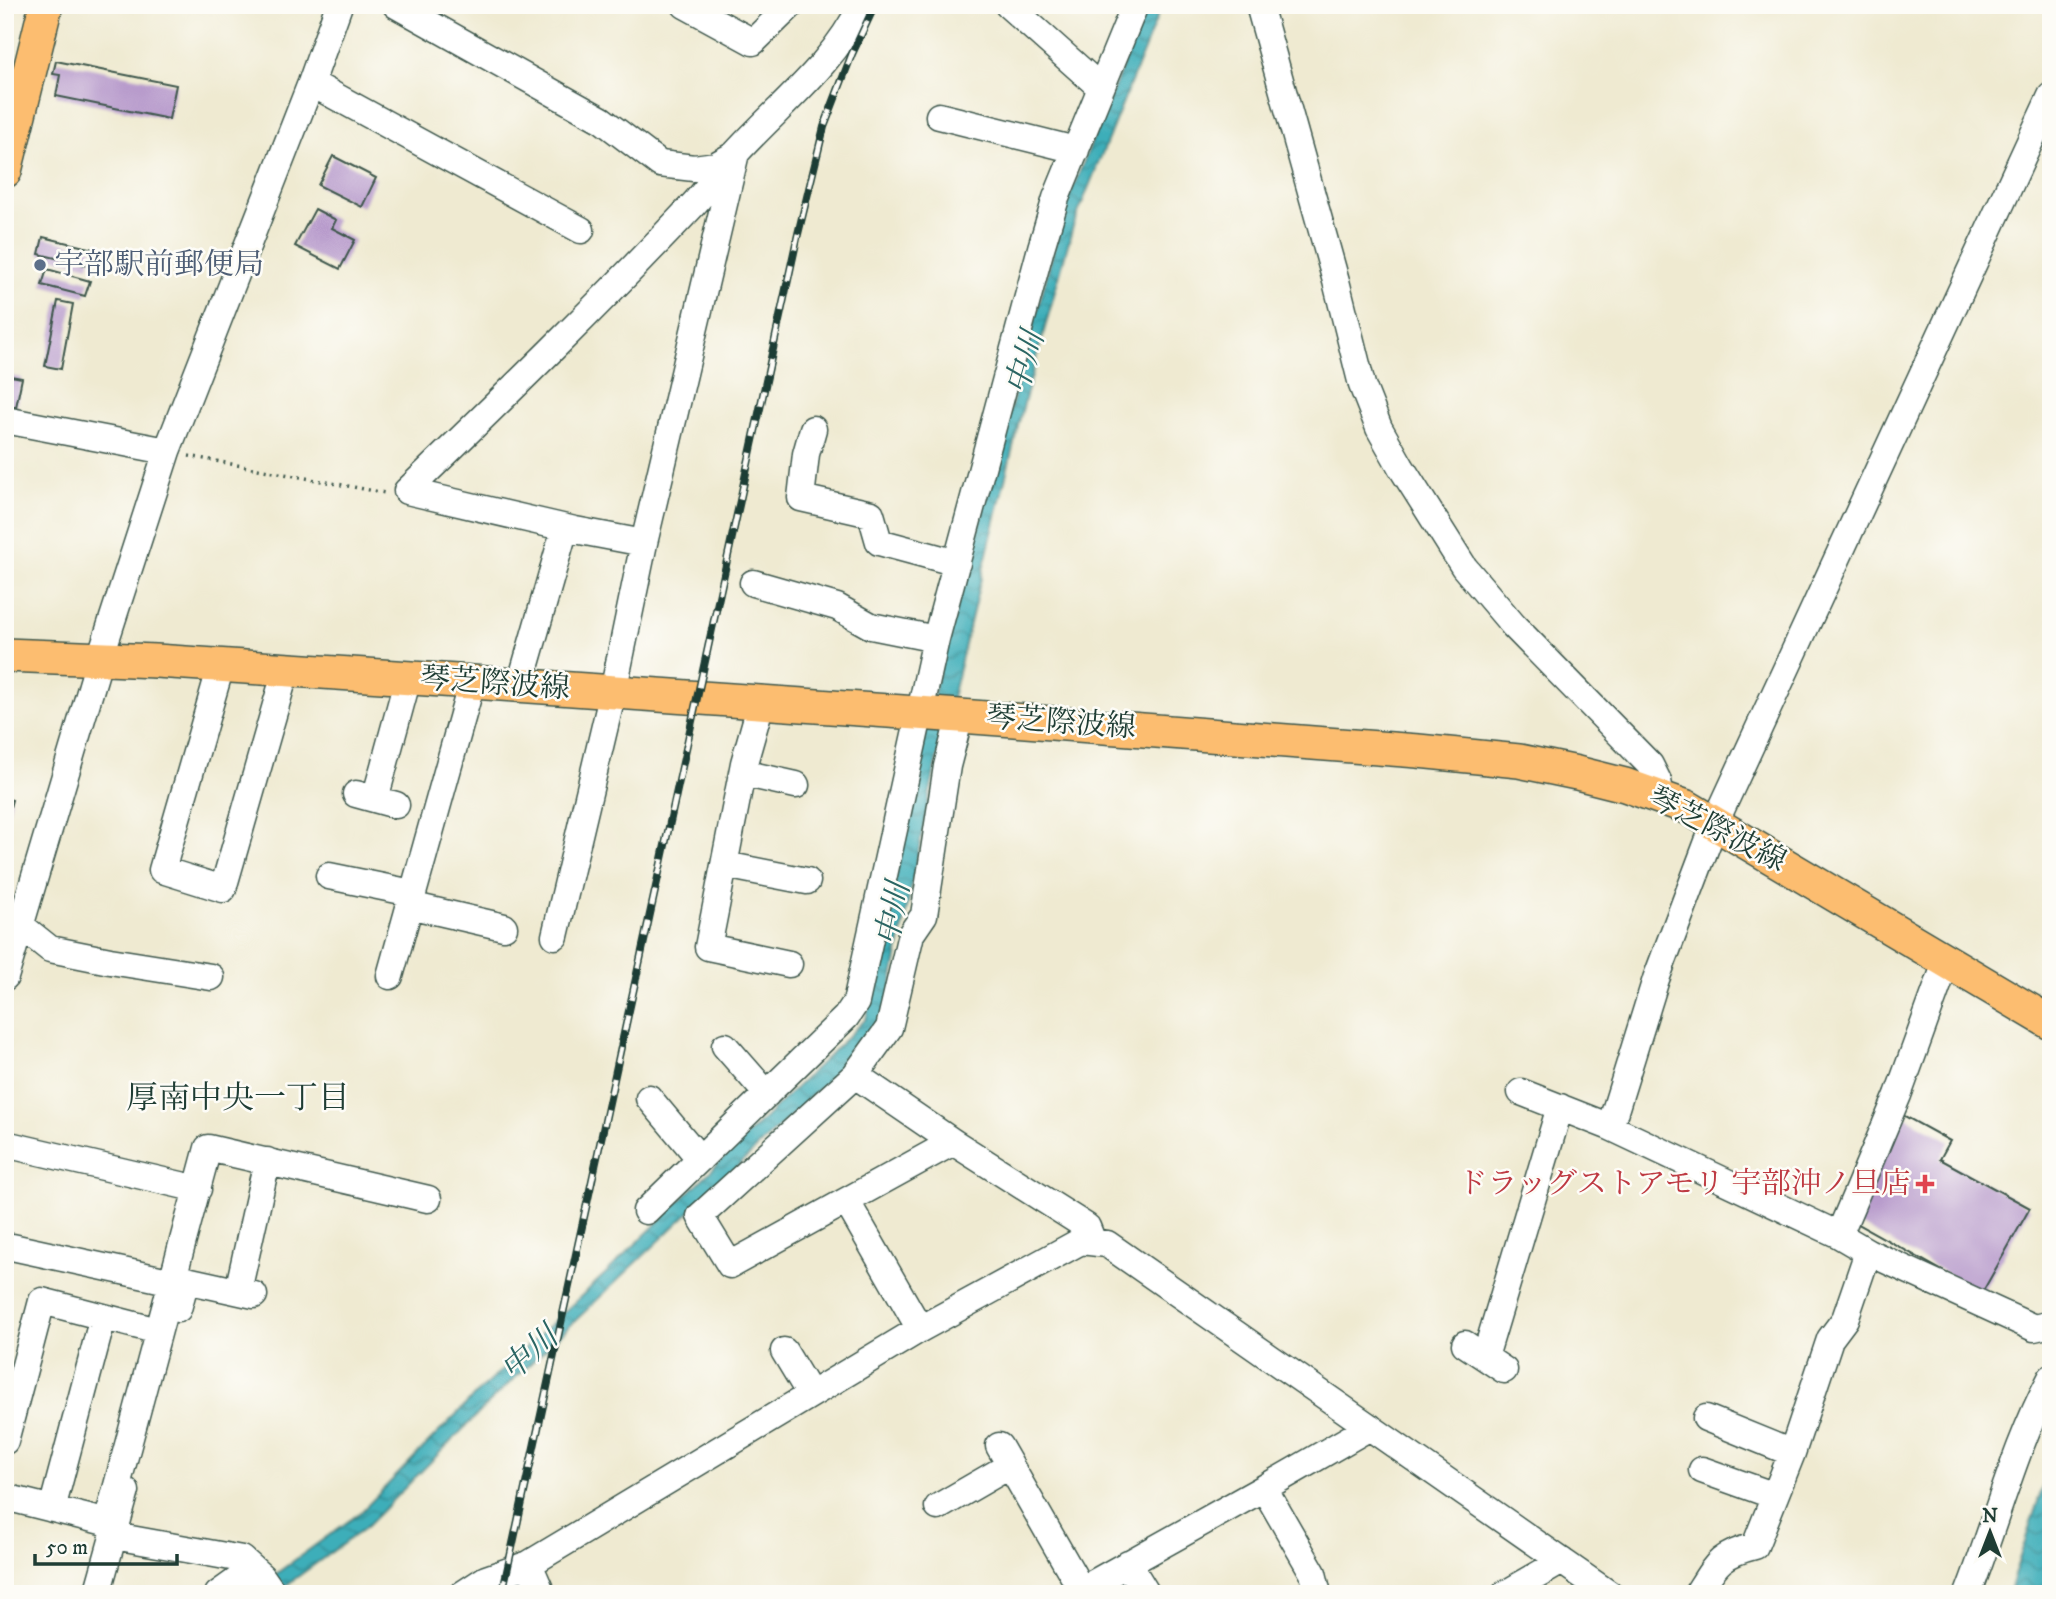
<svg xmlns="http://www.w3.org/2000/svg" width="2056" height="1599" viewBox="0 0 2056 1599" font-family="'IM FELL DW Pica','Noto Serif JP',serif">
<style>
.water{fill:url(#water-waves);stroke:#2e7676;stroke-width:2}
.building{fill:#b89bcc}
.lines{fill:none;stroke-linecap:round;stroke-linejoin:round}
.minor-casing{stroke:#3e574c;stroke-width:29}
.major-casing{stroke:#3e574c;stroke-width:36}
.path{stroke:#3e574c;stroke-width:3.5;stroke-dasharray:2 5;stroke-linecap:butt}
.minor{stroke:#fff;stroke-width:26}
.major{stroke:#fcbd6f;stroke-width:33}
.rail-casing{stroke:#1f3d34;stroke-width:8}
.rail{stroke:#fdfcf7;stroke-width:5;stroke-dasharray:16;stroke-linecap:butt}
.service-dot{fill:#5c6f8a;stroke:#fdfcf7;stroke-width:2.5}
.health-dot{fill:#e0444e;stroke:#fdfcf7;stroke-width:2.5}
.labels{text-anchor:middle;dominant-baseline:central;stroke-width:5;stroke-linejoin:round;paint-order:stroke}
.service-label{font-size:30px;fill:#4e5e75;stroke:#fdfcf7;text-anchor:start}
.street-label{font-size:30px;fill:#1f3d34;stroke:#fdfcf7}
.health-label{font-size:30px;fill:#be3a42;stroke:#fdfcf7;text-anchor:end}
.water-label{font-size:32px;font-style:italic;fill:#2a6563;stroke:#fdfcf7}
.neighbourhood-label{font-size:32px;fill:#1f3d34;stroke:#fdfcf7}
</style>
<defs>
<pattern id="water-waves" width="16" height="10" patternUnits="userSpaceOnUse" patternTransform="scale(1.75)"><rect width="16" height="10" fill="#3eaeb9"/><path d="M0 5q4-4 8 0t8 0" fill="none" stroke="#338f97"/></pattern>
</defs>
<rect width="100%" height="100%" fill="#fdfcf7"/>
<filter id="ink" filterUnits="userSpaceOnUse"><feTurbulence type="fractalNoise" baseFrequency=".0143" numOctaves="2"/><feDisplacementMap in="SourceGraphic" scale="14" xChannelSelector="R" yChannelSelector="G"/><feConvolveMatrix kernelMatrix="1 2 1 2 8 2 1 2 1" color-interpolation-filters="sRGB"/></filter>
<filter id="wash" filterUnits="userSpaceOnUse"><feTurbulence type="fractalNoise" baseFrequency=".00686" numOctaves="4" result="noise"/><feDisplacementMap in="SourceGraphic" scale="28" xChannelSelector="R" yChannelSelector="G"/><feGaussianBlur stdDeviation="1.57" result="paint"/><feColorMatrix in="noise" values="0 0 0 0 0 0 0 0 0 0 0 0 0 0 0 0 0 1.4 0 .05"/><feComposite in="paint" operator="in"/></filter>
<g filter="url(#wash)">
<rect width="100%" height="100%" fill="#efead1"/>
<!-- water -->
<path class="water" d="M1148,5H1162L1073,226L1020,418L936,763L883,1028L495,1397L366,1527L274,1594H248L361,1512L479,1391L605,1274L866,1019L936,684L1066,205Z
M2051,1461V1594H2008Z"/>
<g id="blocks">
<!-- building -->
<path class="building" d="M56,61L176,85L169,119L56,96L60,75L53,74Z
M333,156L376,178L362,207L318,185Z
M315,209L336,220L332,228L355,240L340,269L295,246Z
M43,237L93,249L89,266L39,254Z
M47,269L90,281L85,296L42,285Z
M58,301L73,304L61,369L45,366Z
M5,375L22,378L16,407L5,404Z
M5,798L12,800L6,822H5Z
M1903,1115L1950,1141L1940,1159L2030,1208L1982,1293L1846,1217Z"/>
</g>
</g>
<g filter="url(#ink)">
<use href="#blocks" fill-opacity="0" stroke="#3e574c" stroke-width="2"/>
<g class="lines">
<defs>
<path id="minor" d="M396,5L602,120L660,164L694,168L716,165L732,156
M685,5L753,42L791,5
M1008,5L1101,88
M1259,5L1336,281L1362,385L1379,428L1401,467L1464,567L1514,626L1650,765L1658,781L1661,797
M311,83L581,230
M939,116L1076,150
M5,420L167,451
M813,429L806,454L801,498L871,514L879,542L957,563
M407,491C503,398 600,304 692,206C707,190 720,170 736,153C780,105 833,65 862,5
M407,491L575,530L644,543
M753,583L837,607L871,626L936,639
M221,666L162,870L223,889L286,670
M520,685L565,528
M761,703L744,763L708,947L789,964
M742,773L796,785
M356,794L396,805
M375,799L408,678
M725,865L807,881
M329,876L412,893
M409,905L504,927
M20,925L50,949L110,961L211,977
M555,936L613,692L644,543L736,153
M390,976L472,682
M5,977L100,658L167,451L311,83L339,5
M725,1046L767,1094
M855,1075L953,1142L1087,1227L1093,1242
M1521,1092L1610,1127L1839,1235L1868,1252L2034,1328L2051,1324
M649,1098L700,1159
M1610,1127L1656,979L1715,823L2051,96
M953,1142L730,1265L700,1216L855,1075L889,1028L911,934L924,915L947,766L960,716
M5,1144L198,1189
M847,1202L920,1329
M646,1211L846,1017L856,1002L936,639L1041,248L1056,198L1135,5
M1839,1235L1898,1095L1947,960
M12,1247L173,1282
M238,1291L267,1161
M178,1309L186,1280L254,1295
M1465,1344L1504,1370
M784,1351L810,1394
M1485,1357L1560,1107
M1706,1418L1792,1453
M5,1441L42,1301L158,1331
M999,1446L1081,1589
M1702,1470L1775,1496
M1264,1488L1313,1573L1318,1594
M5,1497L117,1525
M938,1507L1009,1466
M111,1508L208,1148L428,1199
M52,1509L103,1317
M114,1536L242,1559L262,1577L274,1594
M1128,1563L1147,1594
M529,1564L542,1594
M97,1594L126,1491
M218,1594L253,1569
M463,1594L486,1579L529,1564L920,1329L1081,1241L1107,1244L1609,1594
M1074,1594L1264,1488L1370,1427
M1505,1594L1562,1561
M1697,1594C1716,1564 1719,1555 1755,1546L1792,1453L1830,1339L1845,1319L1868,1252
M1968,1594C1996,1522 2015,1446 2051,1378"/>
<path id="major" d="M5,171L46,5
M5,655L156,661L472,682L960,716L1418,751L1519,761L1577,773L1625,785L1687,807L2051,1023"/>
</defs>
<!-- minor casing -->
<use href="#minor" class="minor-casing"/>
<!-- major casing -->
<use href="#major" class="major-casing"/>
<!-- path -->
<path class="path" d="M189,456L385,493"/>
<!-- minor -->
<use href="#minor" class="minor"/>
<!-- major -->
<use href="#major" class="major"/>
<defs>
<path id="rail" d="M502,1594L798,234L824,127L852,54L875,5"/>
</defs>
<!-- rail casing -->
<use href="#rail" class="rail-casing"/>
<!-- rail -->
<use href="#rail" class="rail"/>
</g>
</g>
<!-- markers -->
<circle class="service-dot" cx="40" cy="265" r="7"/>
<path class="health-dot" d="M1921.5 1173.5h7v7h7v7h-7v7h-7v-7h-7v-7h7z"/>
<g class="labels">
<!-- service labels -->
<g class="service-label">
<text x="54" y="265">宇部駅前郵便局</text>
</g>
<!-- street labels -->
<g class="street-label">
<text transform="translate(495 684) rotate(4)">琴芝際波線</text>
<text transform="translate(1061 723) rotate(4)">琴芝際波線</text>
<text transform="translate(1717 830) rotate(27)">琴芝際波線</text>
</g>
<!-- health labels -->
<g class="health-label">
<text x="1911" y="1184">ドラッグストアモリ 宇部沖ノ旦店</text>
</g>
<!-- water labels -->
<g class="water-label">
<text transform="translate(1026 363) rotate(-74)">中川</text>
<text transform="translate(894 914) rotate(-79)">中川</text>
<text transform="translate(530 1354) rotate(-42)">中川</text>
</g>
<!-- neighbourhood labels -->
<g class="neighbourhood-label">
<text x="238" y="1099">厚南中央一丁目</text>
</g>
</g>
<!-- margin -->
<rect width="2056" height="1599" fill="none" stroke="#fdfcf7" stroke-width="28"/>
<!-- north arrow -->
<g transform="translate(1990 1532)" stroke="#fdfcf7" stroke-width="5" paint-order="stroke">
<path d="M0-5L12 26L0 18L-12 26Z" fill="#1f3d34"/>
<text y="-10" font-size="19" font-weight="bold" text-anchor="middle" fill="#1f3d34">N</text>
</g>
<!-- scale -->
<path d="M35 1554v10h142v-10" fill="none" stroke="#1f3d34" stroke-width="3.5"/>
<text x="46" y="1554" font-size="21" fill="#1f3d34" stroke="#fdfcf7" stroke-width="5" paint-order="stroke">50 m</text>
</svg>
